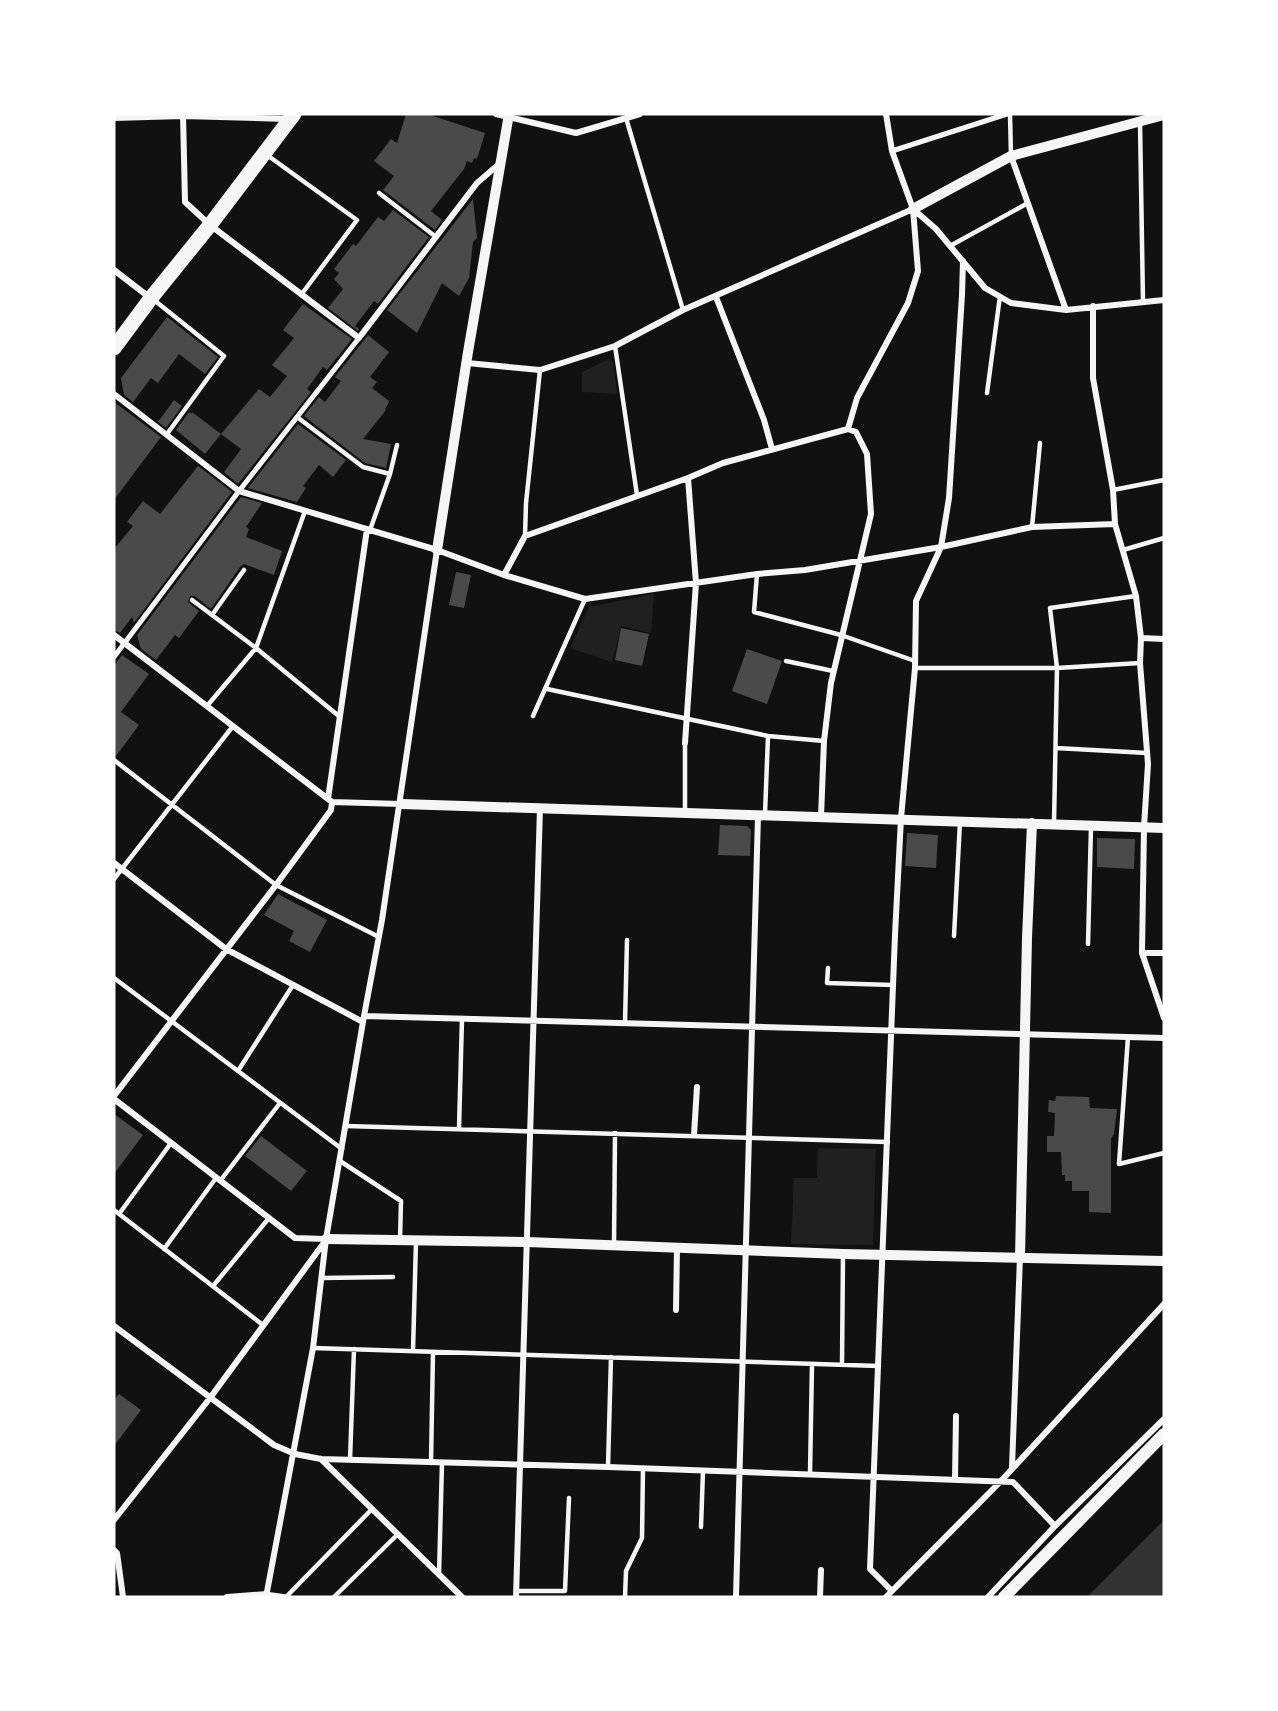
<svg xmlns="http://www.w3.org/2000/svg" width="1278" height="1711" viewBox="0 0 1278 1711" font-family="'Golos Text',sans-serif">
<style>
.green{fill:#202020}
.water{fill:#333}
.building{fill:#4a4a4a}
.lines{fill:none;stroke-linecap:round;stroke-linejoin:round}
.service{stroke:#f5f5f5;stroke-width:4.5}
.pedestrian{stroke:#f5f5f5;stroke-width:5}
.minor{stroke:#f5f5f5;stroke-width:6}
.tertiary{stroke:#f5f5f5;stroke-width:10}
.secondary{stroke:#f5f5f5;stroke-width:12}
.primary{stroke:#f5f5f5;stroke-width:15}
</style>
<rect width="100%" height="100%" fill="#111"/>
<!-- green -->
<path class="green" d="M609,359L613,362L617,394L582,392V372Z
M654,594L651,633L621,626L612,662L570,648L589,607Z
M818,1148L876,1149L873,1245L791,1244L794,1178H817Z"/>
<!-- water -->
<path class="water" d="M1164,1520V1597H1087Z"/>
<!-- building -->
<path class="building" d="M406,114H427L485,133L477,159L474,158L472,163L467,161L464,169L431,211L442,220L435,230L383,190L394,176L374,161L391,139L397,143Z
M473,199L477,238L473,242L469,278L459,296L442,283L417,333L387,310Z
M393,210L429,237L378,304L374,301L355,326L359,329L358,331L328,308L343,289L334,279L339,273L334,269L353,244L356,246L378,217L384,221Z
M303,304L352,339L327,370L323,367L307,389L311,392L238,484L224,472L241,449L221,434L259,389L270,397L287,376L272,365L294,338L283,330Z
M167,317L218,357L205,374L179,354L158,383L151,378L133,402L124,395L121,378Z
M368,335L389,352L370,377L377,382L372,388L389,401L388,404L385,409L386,410L363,439L391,444L386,468L365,463L304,416L319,397L325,402L341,381L335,377Z
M174,400L182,406L166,428L158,422Z
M114,402L161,437L114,500Z
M189,412L191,414L192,412L221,434L205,454L176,430Z
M298,424L346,460L333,477L319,465L303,486L306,488L297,502L248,488Z
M198,466L232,492L134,623L132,617L120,633L114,630V549L133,526L127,522L143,501L160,514Z
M241,497L262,503L246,527L249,529L246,537L282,551L274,575L244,564L240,567L211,609L195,596H190L188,602L199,611L179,638L175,635L156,660L141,649L137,635Z
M456,572L471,575L464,608L449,605Z
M621,628L649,634L642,666L615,660Z
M747,649L782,661L767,704L732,691Z
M122,655L149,674L121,712L139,725L116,756H114V666Z
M720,825L747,826L751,830L750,856L718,855Z
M907,833L938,835L936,868L905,866Z
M1097,838L1135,839L1134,869L1097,867Z
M278,894L327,920L310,952L289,941L294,931L264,915Z
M1056,1096L1089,1097L1090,1108L1117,1109L1114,1134L1111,1139V1213L1089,1212V1191H1072V1181H1065V1175H1062L1061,1152H1047V1136H1054L1055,1113L1048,1112L1049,1100L1055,1101Z
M114,1114L143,1135L114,1174Z
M261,1136L307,1171L291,1191L245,1156Z
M119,1394L141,1410L114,1446V1400Z"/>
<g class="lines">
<!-- service -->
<path class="service" d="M1010,114L1011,156
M626,118L683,310
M1140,122L1143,302
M267,155L357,220L301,295
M379,193L436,237
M950,246L1028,203
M154,300L224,356L167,434
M615,346L637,495
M987,393L1000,296
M297,417L363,467L390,474
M1113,490L1164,480
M1032,527L1040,443
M370,530L390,474L397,445
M525,536L526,503L540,370
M1123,550L1164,538
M757,574L754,612L841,635L915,661
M192,600L256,648L340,717
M212,615L244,570
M786,661L833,671
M915,668H1057L1140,663
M547,689L768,736L824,741
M207,706L256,648L305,511
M533,716L585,599
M1056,748L1147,753
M114,760L276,885L379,937
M685,813V743
M765,814L768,736
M1054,823L1057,668L1050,608L1136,596
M114,879L233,726
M954,936L960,822
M1088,944L1091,827
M828,968L827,983L893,985
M114,978L342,1149
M625,1023L627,940
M1128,1037L1119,1164L1164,1153
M238,1071L293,985
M346,1126L888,1142
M459,1129L462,1018
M340,1161L401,1201L400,1240
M220,1181L280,1103
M114,1210L263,1325
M119,1214L171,1143
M614,1245L615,1133
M164,1249L216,1178
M321,1278L393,1277
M213,1286L269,1218
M313,1348L879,1366
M413,1351L416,1241
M842,1365L843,1254
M350,1460L354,1349
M431,1463L433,1352
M608,1467L611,1357
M810,1474L812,1364
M701,1527L703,1471
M439,1575L442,1463
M516,1591H565L569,1498
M267,1594L289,1597
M287,1596L372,1509
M334,1597L398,1534
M625,1597L626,1571L642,1538L643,1468"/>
<!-- pedestrian -->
<path class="pedestrian" d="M892,151L1007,114
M114,657L239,491L359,338"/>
<!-- minor -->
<path class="minor" d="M183,114L185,202L210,225L359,338L477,183L499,164
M496,114L576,133L640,114
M114,118L183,116L287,119
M1011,156L1066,310
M913,209L936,229L985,288L1011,303L1066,310L1164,300
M114,270L149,297
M716,297L764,420L772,449
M1093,306V378L1113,490L1115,524L1136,596L1141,638L1140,663L1148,764L1144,827L1142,953L1164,1018
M467,363L540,370L615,346L683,310L913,209
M114,394L239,491L437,550L504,575L585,599L757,574L805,570L941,547L1032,527L1115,524
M504,575L525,536L688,478L723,463L848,429
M114,635L332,802L401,804
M1141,638L1164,639
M685,743L696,583L688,478
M328,799L367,529
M821,817L824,741L831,683L871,514L867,454L856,432L848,429L857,398L908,303L918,271L913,209L892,151L886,114
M114,863L226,949L363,1022
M1142,953H1164
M364,1016L1164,1038
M114,1096L276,885L331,810L332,802
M114,1099L295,1238L326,1239
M694,1135L697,1087
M676,1310L677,1247
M114,1326L274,1445L295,1454L321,1459L608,1467L1013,1482L1055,1526
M321,1459L462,1597
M1012,1467L1020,1257
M955,1479L956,1416
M114,1520L210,1398L326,1240
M114,1550L117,1553L123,1597
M892,1591L870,1569L895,935L901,818L915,668L916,601L941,547L949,498L962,295L963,261
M227,1597L267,1594
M266,1597L313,1348L326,1239L364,1016L382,920L437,550
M516,1597L540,808
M736,1597L758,816
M820,1597L821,1570
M886,1597L1001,1481L1164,1304
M988,1597L1055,1526L1164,1419"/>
<!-- tertiary -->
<path class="tertiary" d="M913,209L1011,156L1164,115
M437,550L468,352L509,114
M401,804L1164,828
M326,1239L527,1242L843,1254L1164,1261
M1020,1257L1027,938L1032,823"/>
<!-- secondary -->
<path class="secondary" d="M1004,1597L1164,1434"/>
<!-- primary -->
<path class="primary" d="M114,348L151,298L210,225L294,114"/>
</g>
<!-- border -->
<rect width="1278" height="1711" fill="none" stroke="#ffffff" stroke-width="231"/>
</svg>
